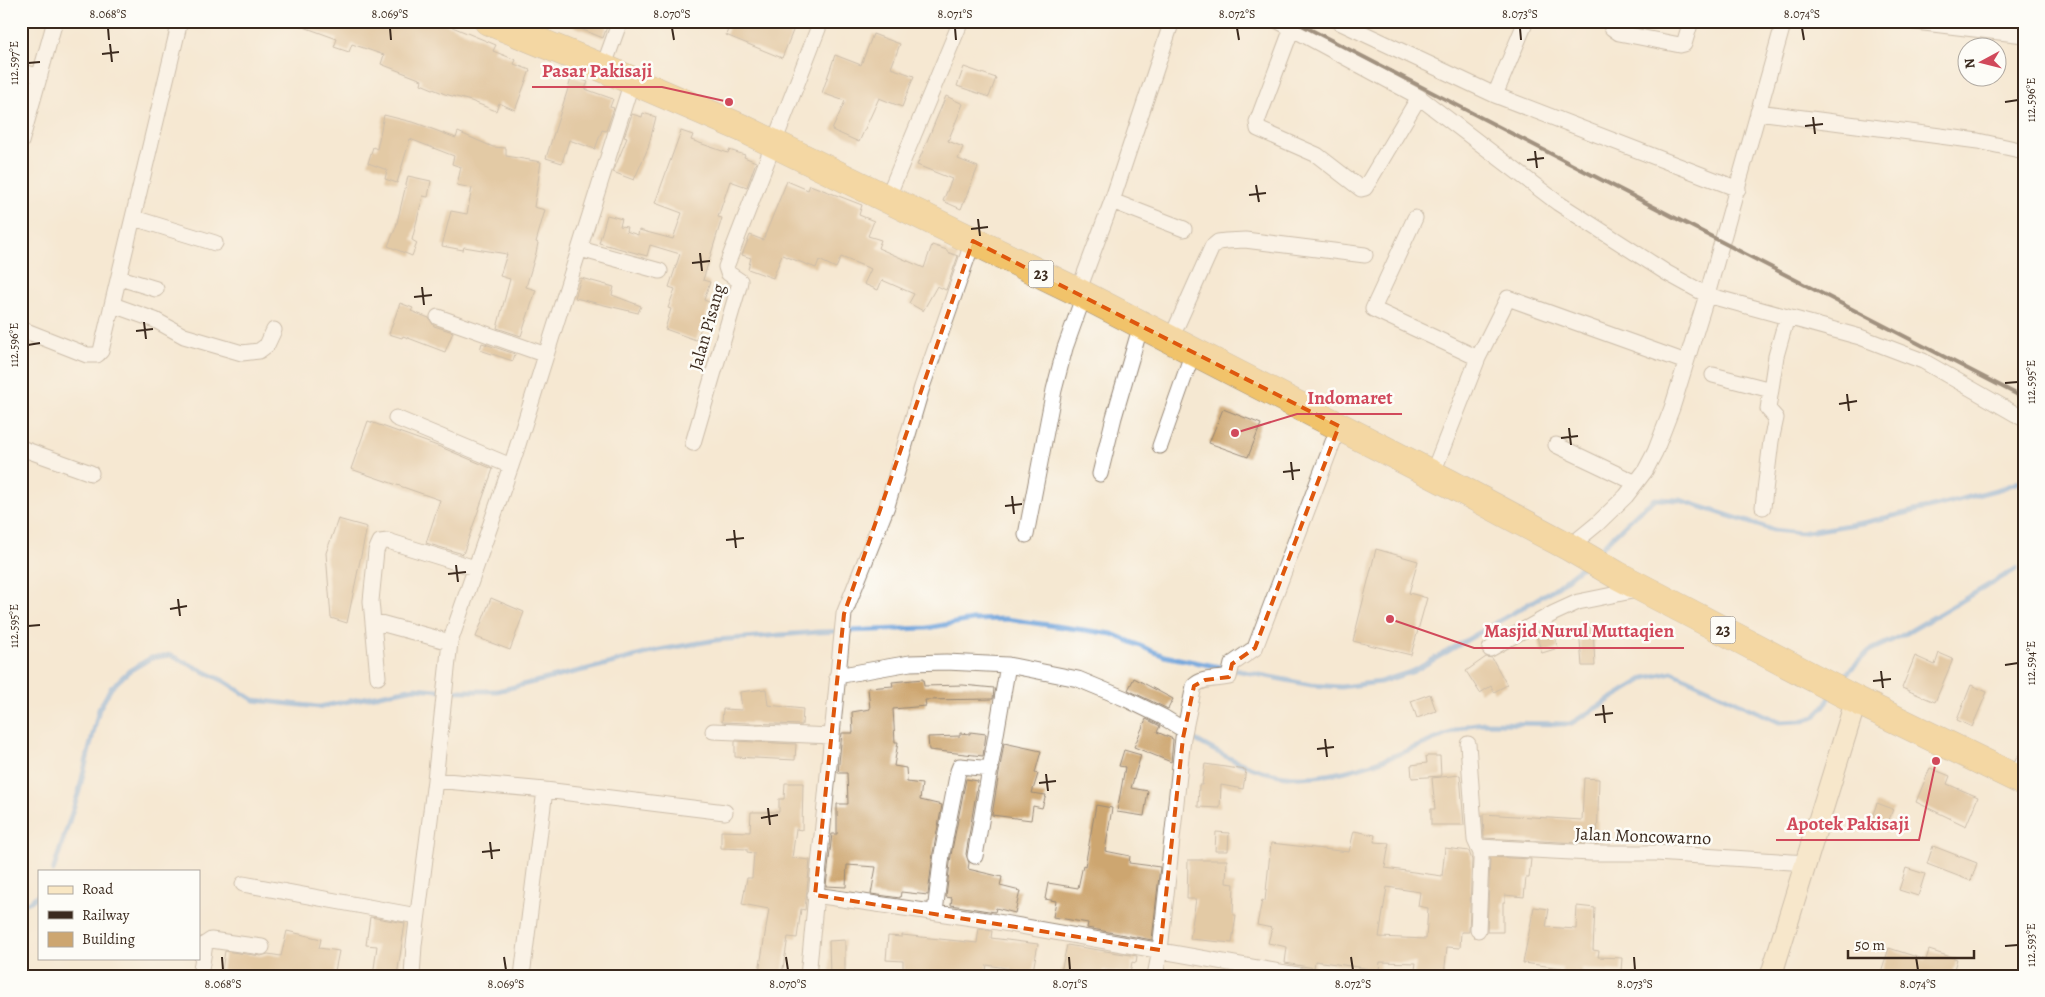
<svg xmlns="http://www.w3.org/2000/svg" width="2045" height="997" viewBox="0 0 2045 997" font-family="Alegreya,serif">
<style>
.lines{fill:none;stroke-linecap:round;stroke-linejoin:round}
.stream{stroke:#6da2da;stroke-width:5}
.building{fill:#cda670;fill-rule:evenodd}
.street-casing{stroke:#988978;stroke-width:17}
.secondary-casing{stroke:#988978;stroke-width:23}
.highway-casing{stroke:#988978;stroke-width:29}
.street{stroke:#fff;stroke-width:15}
.secondary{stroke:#f9e7c3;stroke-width:21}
.highway{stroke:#f1c36a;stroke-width:28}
.rail{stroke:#3b2a1e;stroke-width:4}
.marked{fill:none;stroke:#df570d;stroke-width:4;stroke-dasharray:10 6;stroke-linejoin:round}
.ticks{fill:none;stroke:#3b2a1e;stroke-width:2}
.labels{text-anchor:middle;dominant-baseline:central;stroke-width:5;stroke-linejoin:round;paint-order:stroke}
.shield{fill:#fdfcf7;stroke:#75695f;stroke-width:1}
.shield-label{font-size:16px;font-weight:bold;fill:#3b2a1e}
.street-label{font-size:18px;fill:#3b2a1e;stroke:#fdfcf7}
.leader{fill:none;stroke:#d1495b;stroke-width:2}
.callout-dot{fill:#d1495b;stroke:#fdfcf7;stroke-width:2}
.callout-label{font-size:19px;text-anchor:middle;font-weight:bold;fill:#d1495b;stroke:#fdfcf7;stroke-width:5;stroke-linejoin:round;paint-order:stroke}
.neatline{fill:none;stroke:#3b2a1e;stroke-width:2}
.ticks-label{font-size:12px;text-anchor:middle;fill:#3b2a1e}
</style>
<rect width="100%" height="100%" fill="#fdfcf7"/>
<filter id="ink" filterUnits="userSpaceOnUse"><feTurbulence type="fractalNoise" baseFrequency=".02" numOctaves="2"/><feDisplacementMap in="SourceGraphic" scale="10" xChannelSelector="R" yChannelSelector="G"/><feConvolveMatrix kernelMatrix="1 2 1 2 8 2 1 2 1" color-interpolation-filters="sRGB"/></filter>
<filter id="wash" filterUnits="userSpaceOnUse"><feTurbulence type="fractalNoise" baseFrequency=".0096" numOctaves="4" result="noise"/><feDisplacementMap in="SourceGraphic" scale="20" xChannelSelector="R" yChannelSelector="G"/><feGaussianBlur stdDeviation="1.12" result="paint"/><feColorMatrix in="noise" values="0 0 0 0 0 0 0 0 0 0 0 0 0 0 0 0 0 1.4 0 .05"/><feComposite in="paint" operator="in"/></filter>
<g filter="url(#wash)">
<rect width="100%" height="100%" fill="#f5e8d2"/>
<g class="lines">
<!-- stream -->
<path class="stream" d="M1596,553L1638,512L1655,499L1680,500L1773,530L1801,533L1867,522L1936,506L2003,488L2024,480
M1841,682L1849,671L1869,651L1905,634L2016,569
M1185,734C1215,751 1245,769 1279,775C1340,786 1414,747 1469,725L1484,723L1570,724L1645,678L1672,672L1779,722L1801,721L1815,717L1832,695
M53,871L79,791L99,709L111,688L129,671L151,658L170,655L224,681L254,700L319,707L415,688L450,691H497L600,666L659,650L716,640L818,632L927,628L972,620L1006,619L1112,634L1164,656L1311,685L1341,687L1380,682L1414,671L1554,589L1583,566
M21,905L31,901L39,894"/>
</g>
<g id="blocks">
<!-- building -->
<path class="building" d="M293,21H438L496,45L493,51L516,60L514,64L530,70L515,110L499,103L496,111L471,101L445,94L421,84L422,80L381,64L384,55L352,44L349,52L334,47L337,39L293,23Z
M561,21H609L603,38Z
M731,21H797L782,58L726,35Z
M873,34L900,44L891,68L914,76L902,107L879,98L859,142L832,130L845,101L822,93L835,55L861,65Z
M964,67L996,78L989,97L957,86Z
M572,76L588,82L585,89L613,99L610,107L614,108L606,131L602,130L595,149L569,140L562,163L546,158Z
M946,96L963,104L948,141L963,147L958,159L978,167L961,209L943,201L952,179L917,165Z
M643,113L656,117L648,148L634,180L613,172L627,138L624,137L632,114L642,117Z
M384,115L416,123L456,138L458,132L493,147L506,148V156L541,162L534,207L545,210L536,242L538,243L536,253L526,287L536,290L521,336L497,328L510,279L500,276L507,254L464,247L463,250L442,246L451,211L467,214L472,188L457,185L461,167L452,164L454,156L410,139L397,183L385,179L387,170L368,163L373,147L377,149Z
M681,131L693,135L691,140L728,153L729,150L745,155L744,157L756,162L747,187L730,181L718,217L722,218L703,280L710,282L704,300L711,303L696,340L665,329L671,309L668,308L675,289L669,287L680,254L650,245L647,256L599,243L607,215L622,219L620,226L627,227L626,231L638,235L639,230L673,239L682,213L655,203Z
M408,176L431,181L428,197L423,196L412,240L417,243L412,256L388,246L396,227Z
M787,181L808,190L810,185L862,205L859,215L874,221L868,236L881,240L878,248L924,268L932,245L947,250V252L958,256L946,290L937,286L923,311L909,303L914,294L882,280L878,290L864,284L871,269L841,257L836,268L819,260L816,268L782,255L773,278L748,269L751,258L742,255L750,235L763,240Z
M581,278L614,287L612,295L641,306L638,313L575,298Z
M400,303L413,308L411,311L429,318L434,326L453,332L445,352L403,336L402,338L389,334Z
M482,343L515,354L513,361L480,350Z
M1223,409L1261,424L1248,457L1209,443Z
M368,421L443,448L493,469L463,554L426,543L440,500L351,469Z
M338,519L367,527L347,623L331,618L326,553Z
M1376,549L1418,561L1409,593L1427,598L1411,655L1353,641Z
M491,598L524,612L510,650L476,637Z
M1551,626L1558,648L1542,653L1536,634Z
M1593,627L1595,666H1582L1579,628Z
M1939,653L1953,659L1935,702L1902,688L1915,656L1935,665Z
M1486,657L1492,658L1507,685L1494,692L1491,686L1480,693L1466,671Z
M1134,678L1173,699L1168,709L1128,690Z
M923,679L924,686L963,685L994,688L993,699L925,700L926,706L893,709L895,742H898L894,766L906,768L907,782L922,784L920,800L942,805L933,853L928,895L901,892L900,898L871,894L876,867L847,865L846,887L826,886L832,834H837V804H848L847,773H838L842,733H853L852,712L870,709L868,688L893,686L892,682Z
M1971,685L1987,692L1972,727L1957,720Z
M766,689L768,705L803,709L802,725L722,722L723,709L742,710L740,692Z
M1430,694L1436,711L1417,718L1411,701Z
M1146,719L1160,726L1157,732L1173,739L1171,762L1134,747Z
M970,732L986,734L983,756L929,750L928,737L960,736V733L970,734Z
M735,741L796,744L795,760L735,757Z
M1004,743L1041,751L1035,773L1038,774L1032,793L1046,795L1042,808L1033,806L1031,820L992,815Z
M1124,750L1141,755L1131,788L1148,791L1144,816L1117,812L1125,767L1119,766Z
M1426,756H1440L1441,776L1412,778L1411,765L1427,763Z
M1205,764L1246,770L1243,789L1221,785L1220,808L1198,807L1199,785H1202Z
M1930,768L1950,776L1947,784L1978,797L1966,826L1916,802Z
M1460,775L1464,825H1431V809H1435L1432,778Z
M1584,778L1599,779L1597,844L1484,838L1483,814L1582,820Z
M966,779L978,781L966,854L969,863L968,869L1002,877L1000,886L1020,891L1015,913L996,908L995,912L951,905L952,898L946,897L951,855Z
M785,783H803L802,830L796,829L792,858L810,860L805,910L801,909L797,938L788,937L782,975L759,972L769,909L742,904L747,878H752L754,853L747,852V849L721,848V831L750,832L751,812H779V799H784Z
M1877,803L1893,809L1885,831L1869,826Z
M1096,805L1112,808L1105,851L1130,856L1129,863L1160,867L1152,940L1087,928L1088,923L1053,917L1056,901L1045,899L1048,883L1078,888L1083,865L1085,866Z
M1354,831L1375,835L1374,842L1389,843L1385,868L1442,876L1445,848L1469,851L1472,860L1469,932H1461L1460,948L1447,947L1444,976H1414L1416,963L1380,962L1379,970L1315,961L1314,968L1285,963L1287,947L1268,943L1272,928L1257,925L1262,900L1265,901L1271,843L1349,852ZM1387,887L1420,892L1418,906L1428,908L1426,939L1379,937Z
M1216,832L1229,833L1228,851H1215Z
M1933,846L1977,863L1971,881L1927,864Z
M1490,857L1531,859L1529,878H1526L1524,897L1505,895V902H1503V932H1487Z
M1188,860H1227L1226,883L1234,884L1233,915H1236L1232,943L1190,939L1196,899H1187Z
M1906,868L1925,874L1918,896L1899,890Z
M1577,906L1595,908L1593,950L1599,951L1598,957L1622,958L1621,971L1581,969L1580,976H1561L1562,968L1523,963L1534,907L1549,909L1546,927L1576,929Z
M370,917L405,923L397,976H373L377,946L366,945Z
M979,928L992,931L991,938L1038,944L1032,976H1011L1012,969L987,965L985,976H903V961L886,960L888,936L902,937V935L977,943Z
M287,931L321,939L319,948L339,951L334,976H259L222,970L225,951L261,956L268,954L281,956Z
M845,940V976H830L829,941Z
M1067,945L1137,956L1136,963L1132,962L1130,974L1103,970L1102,976H1060Z
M1889,948L1926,960L1929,950L1957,959L1952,976H1880Z"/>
</g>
</g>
<g filter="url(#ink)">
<use href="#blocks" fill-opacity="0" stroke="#988978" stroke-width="1"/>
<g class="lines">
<defs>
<path id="street" d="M1278,21L1419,97L1558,203L1667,273L1707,295L1860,337L1923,361L2024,419
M1337,21L1495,95L1738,189
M1609,21L1612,28L1619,33L1680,45L1684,44L1691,21
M1908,21L2024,35
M1292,28L1257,122L1258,129L1317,155L1361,189L1365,188L1419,97
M603,68L620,21
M21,72L40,76
M1495,95L1526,21
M1758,112L1978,141L2024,151
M21,142L55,21
M887,199L961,21
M1112,201L1184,229
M134,218L215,243
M1415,218L1373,309L1478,358L1432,475
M580,249L660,271
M120,278L156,289
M1078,292L1112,201L1172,21
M113,305L155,320L184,336L242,353L259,351L267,345L274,330
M438,317L546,355
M21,329L87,355H97L101,351L180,21
M1170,341L1212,247L1218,242L1226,241L1245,240L1365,255
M1478,358L1508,298L1686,362
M1713,375L1771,390
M396,418L511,466
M693,443L739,286L740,281L728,273L726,267L821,21
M1556,445L1636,483
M1160,446L1193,352
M21,448L91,473
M1100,474L1114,417L1141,325
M1763,507L1771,441L1776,418L1768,409L1776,356L1787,317
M1026,535L1054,390L1065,348L1084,295
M1569,547L1597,524L1626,496L1645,471L1655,452L1672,408L1707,295L1784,21
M373,621L450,642
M1490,649L1554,613L1578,602L1642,589
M837,676L910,663L946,662L1008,665L1078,679L1126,699L1163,717L1184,730
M378,677L371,601L376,551L380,542L388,541L475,568
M713,731L832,736
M1468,744L1475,840L1481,853V860L1478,930
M2016,778L2024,761
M435,780L545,790L725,812
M1478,847L1591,853H1656L1807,863
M975,856L1008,665
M243,884L417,916
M815,895L986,920L1303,976
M935,912L942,854L958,771L960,766L991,769
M200,976L205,944L211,940L262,947
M412,976L414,945L435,780L450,642L515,454L632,81
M522,976L545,790
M808,976L844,614L887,506L922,387L973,241
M1155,976L1160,950L1183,738L1194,686C1203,677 1217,680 1229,677L1232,664L1255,648L1339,426"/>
<path id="secondary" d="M1771,976L1856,700"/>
<path id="highway" d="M488,21L603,68L742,128L1078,292L1449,483L1569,547L1617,575L1856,700L2024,782"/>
</defs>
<!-- street casing -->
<use href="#street" class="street-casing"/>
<!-- secondary casing -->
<use href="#secondary" class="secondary-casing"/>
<!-- highway casing -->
<use href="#highway" class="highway-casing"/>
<!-- street -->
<use href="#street" class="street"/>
<!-- secondary -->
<use href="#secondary" class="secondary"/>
<!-- highway -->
<use href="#highway" class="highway"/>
<!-- rail -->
<path class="rail" d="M1294,21L2024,398"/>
</g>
</g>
<!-- marked area -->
<path d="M0 0H2045V997H0ZM973,241L1339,426L1255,648L1232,664L1229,677L1205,680L1194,686L1183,738L1160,950L815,895L844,614Z" fill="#f5e8d2" fill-opacity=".55" fill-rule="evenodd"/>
<path class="marked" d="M973,241L1339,426L1255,648L1232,664L1229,677L1205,680L1194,686L1183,738L1160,950L815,895L844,614Z"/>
<!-- ticks -->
<path class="ticks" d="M108,28L109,40M390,28L391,40M672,28L674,40M955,28L956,40M1237,28L1239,40M1520,28L1521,40M1802,28L1804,40M110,44L112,62M102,54L119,52M28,63L40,62M2005,102L2018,100M1813,117L1815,134M1805,126L1823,124M1535,151L1537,168M1527,160L1544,158M1256,185L1259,202M1249,195L1266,193M978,219L980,236M971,229L988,227M700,253L702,271M692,263L710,261M422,287L424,305M414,297L432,295M144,322L146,339M136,331L153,329M28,345L40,343M2005,383L2018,382M1847,394L1849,411M1839,404L1857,401M1569,428L1571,445M1561,438L1578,436M1291,462L1293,480M1283,472L1300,470M1012,496L1014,514M1005,506L1022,504M734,530L736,548M726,540L744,538M456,565L458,582M448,574L466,572M178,599L180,616M170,609L187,606M28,626L40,625M2005,665L2018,663M1881,671L1883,688M1873,681L1891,679M1603,705L1605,723M1595,715L1613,713M1325,739L1327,757M1317,749L1334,747M1046,774L1048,791M1039,783L1056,781M768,808L770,825M761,818L778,815M490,842L492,859M482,852L500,850M2005,946L2018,945M222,957L223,970M504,957L506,970M786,957L788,970M1069,957L1070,970M1351,957L1353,970M1634,957L1635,970M1916,957L1918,970"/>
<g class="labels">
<!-- shield labels -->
<g class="shield">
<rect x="1028.5" y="260.5" width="25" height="27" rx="4"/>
<rect x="1710.5" y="616.5" width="25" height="27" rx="4"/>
</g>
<g class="shield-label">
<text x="1041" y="274">23</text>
<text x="1723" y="630">23</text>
</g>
<!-- street labels -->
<g class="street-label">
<text transform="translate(707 327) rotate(-74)">Jalan Pisang</text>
<text transform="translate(1643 836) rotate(2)">Jalan Moncowarno</text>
</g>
</g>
<!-- callouts -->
<path class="leader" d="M729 102L662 87H532M1235 433L1297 414H1402M1390 619L1474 648H1684M1936 761L1919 840H1776"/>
<g class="callout-dot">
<circle cx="729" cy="102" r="5"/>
<circle cx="1235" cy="433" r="5"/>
<circle cx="1390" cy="619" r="5"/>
<circle cx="1936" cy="761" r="5"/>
</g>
<g class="callout-label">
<text x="597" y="77">Pasar Pakisaji</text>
<text x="1350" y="404">Indomaret</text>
<text x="1579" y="637">Masjid Nurul Muttaqien</text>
<text x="1848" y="830">Apotek Pakisaji</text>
</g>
<!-- margin -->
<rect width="2045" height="997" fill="none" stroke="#fdfcf7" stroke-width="55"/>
<!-- legend -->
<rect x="38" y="870" width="162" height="90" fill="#fdfcf7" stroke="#afa8a0"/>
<rect x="48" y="886" width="25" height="8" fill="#f9e7c3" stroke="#afa8a0"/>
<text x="82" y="894" font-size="15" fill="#3b2a1e">Road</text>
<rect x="48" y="911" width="25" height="8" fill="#3b2a1e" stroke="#afa8a0"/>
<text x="82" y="920" font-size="15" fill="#3b2a1e">Railway</text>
<rect x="48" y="932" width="25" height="15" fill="#cda670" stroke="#afa8a0"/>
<text x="82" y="944" font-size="15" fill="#3b2a1e">Building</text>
<!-- north arrow -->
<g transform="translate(1982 62) rotate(263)"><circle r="24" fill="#fdfcf7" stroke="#afa8a0"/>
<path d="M0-4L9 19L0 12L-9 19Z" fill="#d1495b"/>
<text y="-8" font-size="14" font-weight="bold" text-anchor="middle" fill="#3b2a1e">N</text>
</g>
<!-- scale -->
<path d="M1848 950v8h126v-8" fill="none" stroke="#3b2a1e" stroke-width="2.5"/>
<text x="1855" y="950" font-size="15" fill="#3b2a1e" stroke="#fdfcf7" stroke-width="4" paint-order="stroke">50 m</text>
<rect x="28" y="28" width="1990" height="942" class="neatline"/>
<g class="ticks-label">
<text x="108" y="18">8.068°S</text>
<text x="390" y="18">8.069°S</text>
<text x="672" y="18">8.070°S</text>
<text x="955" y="18">8.071°S</text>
<text x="1237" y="18">8.072°S</text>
<text x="1520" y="18">8.073°S</text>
<text x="1802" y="18">8.074°S</text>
<text transform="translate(14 63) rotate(-90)" y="4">112.597°E</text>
<text transform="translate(2031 100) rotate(-90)" y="4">112.596°E</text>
<text transform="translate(14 345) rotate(-90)" y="4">112.596°E</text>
<text transform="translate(2031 382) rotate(-90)" y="4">112.595°E</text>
<text transform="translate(14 626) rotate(-90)" y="4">112.595°E</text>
<text transform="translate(2031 663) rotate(-90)" y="4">112.594°E</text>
<text transform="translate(2031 945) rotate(-90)" y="4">112.593°E</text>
<text x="223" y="988">8.068°S</text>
<text x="506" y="988">8.069°S</text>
<text x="788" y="988">8.070°S</text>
<text x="1070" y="988">8.071°S</text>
<text x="1353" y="988">8.072°S</text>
<text x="1635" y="988">8.073°S</text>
<text x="1918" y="988">8.074°S</text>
</g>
</svg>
